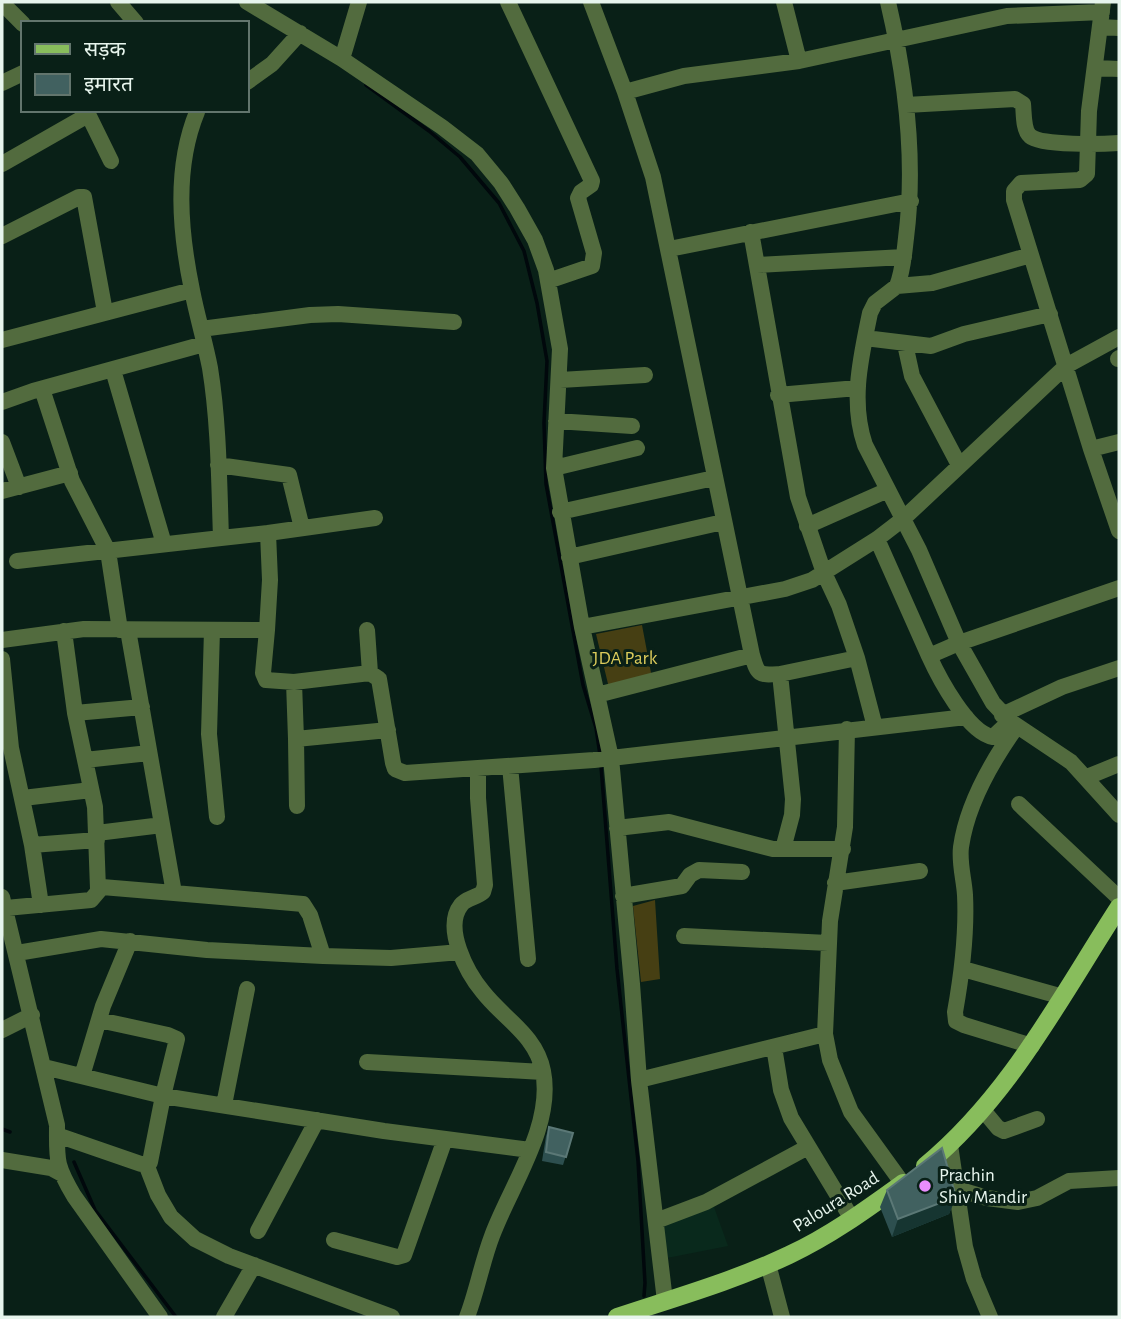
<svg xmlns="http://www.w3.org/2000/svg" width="1121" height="1319" viewBox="0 0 1121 1319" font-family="'Alegreya Sans','Noto Sans Devanagari',sans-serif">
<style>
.built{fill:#09291c}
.green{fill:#463f13}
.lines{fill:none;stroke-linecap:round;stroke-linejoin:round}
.stream{stroke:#01080c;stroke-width:3.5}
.minor{stroke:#526b3e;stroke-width:16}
.major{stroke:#88bd5c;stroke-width:18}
.wall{fill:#2d4f4f}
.shaded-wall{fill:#163531}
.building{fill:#416160;stroke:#5b7876;stroke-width:2}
.poi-dot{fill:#e98dfe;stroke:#092017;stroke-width:2.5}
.labels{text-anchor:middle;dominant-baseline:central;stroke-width:6;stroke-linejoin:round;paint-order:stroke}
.park-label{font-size:19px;fill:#dbcb5b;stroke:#092017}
.poi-label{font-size:19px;fill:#e7f5ed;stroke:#092017;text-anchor:start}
.street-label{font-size:19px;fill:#e7f5ed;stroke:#092017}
</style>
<rect width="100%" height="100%" fill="#092017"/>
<!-- built -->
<path class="built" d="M714,1207L728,1246L667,1258L663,1221Z"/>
<!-- green -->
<path class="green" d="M642,625L652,678L609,688L596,634Z
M655,900L660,979L641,982L633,906Z"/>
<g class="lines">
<!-- stream -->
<path class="stream" d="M366,85L429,131L460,157L499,203L524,251L537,303L547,361L544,423L546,484L583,685L596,728L600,755
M601,766L617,969L638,1161L645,1283L644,1296
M2,1129L10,1132
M74,1162L95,1210L176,1317"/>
<!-- minor -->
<path class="minor" d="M118,2L136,23
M247,2L342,59L442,127L477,154L501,183L517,208L535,240L546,270L560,349L554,468L582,627L611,758L632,984L639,1080L665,1301
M508,2L592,181L591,185L581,192L578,198L594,253L592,266L548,281
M591,2L625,92L653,177L752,655
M784,2L799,61
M888,2C906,79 916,160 906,238C904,255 903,271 897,286L875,303L870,313C861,357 850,401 865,445L919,550L959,643L993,703L1010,721L1071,762L1119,815
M1103,2L1089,111L1087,174L1080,180L1021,183L1014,191V200L1091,449L1119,531
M2,3L23,24
M1100,27L1119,28
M342,59L359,2
M1096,68L1119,69
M247,82L272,64L300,33
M2,83L23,73
M625,92L684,76L799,61L1007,16L1102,12
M906,105L1015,99L1023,104C1024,113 1023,130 1030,136C1041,146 1103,144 1119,143
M86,110L111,161
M197,112C174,168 180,232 192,290C197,316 205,342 210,368C219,424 219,481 221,538L268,533L270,580L267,630
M2,164L88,115
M751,232L798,497L824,573L839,605L857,658L780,674L793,799L792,815L783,849
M2,236L79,197H84L105,312
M669,249L911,201
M757,265L904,257
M897,286L932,283L1031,255
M201,329L310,315L338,314L454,322
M865,338L931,346L964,334L1050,314
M2,340L192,290
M905,344L912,376L959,465
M1118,359L1119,358
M113,370L164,544
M560,380L645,375
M42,389L72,481L108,551L120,630
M778,395L857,388
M2,402L33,391L204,344
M556,421L632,426
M2,442L19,487
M1091,449L1119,442
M218,465L289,475L302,528
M554,468L637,448
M2,491L70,473
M560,512L714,478
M807,526L888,490
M268,533L375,518
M877,539L929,656L959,643L1119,588
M569,557L723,522
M17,561L221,538
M582,627L785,589L812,580L877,539L903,519L1066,366L1119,337
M128,630L174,893L303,904L310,915L323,956L391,958L460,952
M212,630L209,734L217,817
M367,630L370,673
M64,631L75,713L95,807L98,889
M2,640L84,629L267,630L263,673L266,680L294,682L370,673L379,679L393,763L395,769L405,773L594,760L966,717
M929,656C939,678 968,733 993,737L1010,721
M857,658L875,727
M2,659L11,748L32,845L41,905
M294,682L296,739L388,730
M597,695L752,655C758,676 759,675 780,674
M75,713L142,707
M1002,715L1062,687L1119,668
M1017,726C992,761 967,804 961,847C959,863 964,879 965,895C967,935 962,973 955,1012L956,1021L964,1025L1032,1046
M847,729L845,827L830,921L825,1034L830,1060L851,1112L903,1184
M296,739L297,806
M85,760L149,753
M510,766L528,959
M1087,777L1119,764
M23,798L91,790
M1019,804L1119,898
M617,828L669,822L773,849H843
M97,833L162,825
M32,845L97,840
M835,883L920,871
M623,896L682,886L690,875L699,870L742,872
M2,897L57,1125C57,1160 55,1164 74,1196L160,1317
M6,908L91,900L102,887L174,893
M684,936L828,943
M17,953L101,939L207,950L323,956
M963,969L1063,997
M2,1030L32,1015
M774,1047L781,1090L791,1118L852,1219
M367,1062L543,1072
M44,1067L163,1096L384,1131L530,1150
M82,1076L103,1006L130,941
M639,1080L825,1034
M224,1105L247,989
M983,1110L998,1128L1004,1131L1037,1119
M57,1135L141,1164L150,1162L163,1096L177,1039L168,1035L99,1020
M950,1145L965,1247L974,1279L990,1317
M2,1160L51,1168L62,1174
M146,1164L158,1195L171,1217L195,1239L229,1256L392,1317
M957,1189L987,1198L1018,1202L1037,1198L1069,1181L1119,1178
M656,1221L706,1202L808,1147
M258,1231L317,1120
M334,1240L397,1257L404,1255L445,1139
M768,1264L782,1317
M224,1317L254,1265
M467,1317C477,1291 482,1262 492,1236C510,1187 554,1126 543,1071C536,1035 504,1019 483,992C467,973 443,928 461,905C466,898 476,898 483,892L485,885L478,798V768"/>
<!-- major -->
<path class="major" d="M925,1166C1010,1096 1060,998 1119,907
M617,1317C674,1298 734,1281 789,1255C830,1236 867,1209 903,1183"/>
</g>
<!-- wall -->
<path class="wall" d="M549,1127L573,1133L563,1165L542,1161L546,1136Z
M887,1190L956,1197L949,1214L892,1237L880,1207Z"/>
<!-- shaded-wall -->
<path class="shaded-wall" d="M956,1197L949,1214L892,1237L898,1219Z"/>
<!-- building -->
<path class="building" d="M549,1127L573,1133L566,1157L546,1152Z
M942,1148L956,1197L898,1219L887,1190Z"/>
<!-- markers -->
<circle class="poi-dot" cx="925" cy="1186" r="7"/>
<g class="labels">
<!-- park labels -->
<g class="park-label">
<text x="625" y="658">JDA Park</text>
</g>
<!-- poi labels -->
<g class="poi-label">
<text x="939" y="1175">Prachin<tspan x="939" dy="22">Shiv Mandir</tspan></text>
</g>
<!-- street labels -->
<g class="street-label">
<text transform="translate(836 1202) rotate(-32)">Paloura Road</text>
</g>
</g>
<!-- border -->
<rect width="1121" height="1319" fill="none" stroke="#e7f5ed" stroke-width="7"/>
<!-- legend -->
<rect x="21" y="21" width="228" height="91" fill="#092017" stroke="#62756d" stroke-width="2"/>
<rect x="35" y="44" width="35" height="10" fill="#88bd5c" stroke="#62756d" stroke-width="2"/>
<text x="84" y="56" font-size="21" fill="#e7f5ed">सड़क</text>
<rect x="35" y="74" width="35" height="21" fill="#416160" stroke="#62756d" stroke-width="2"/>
<text x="84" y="91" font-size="21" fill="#e7f5ed">इमारत</text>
</svg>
